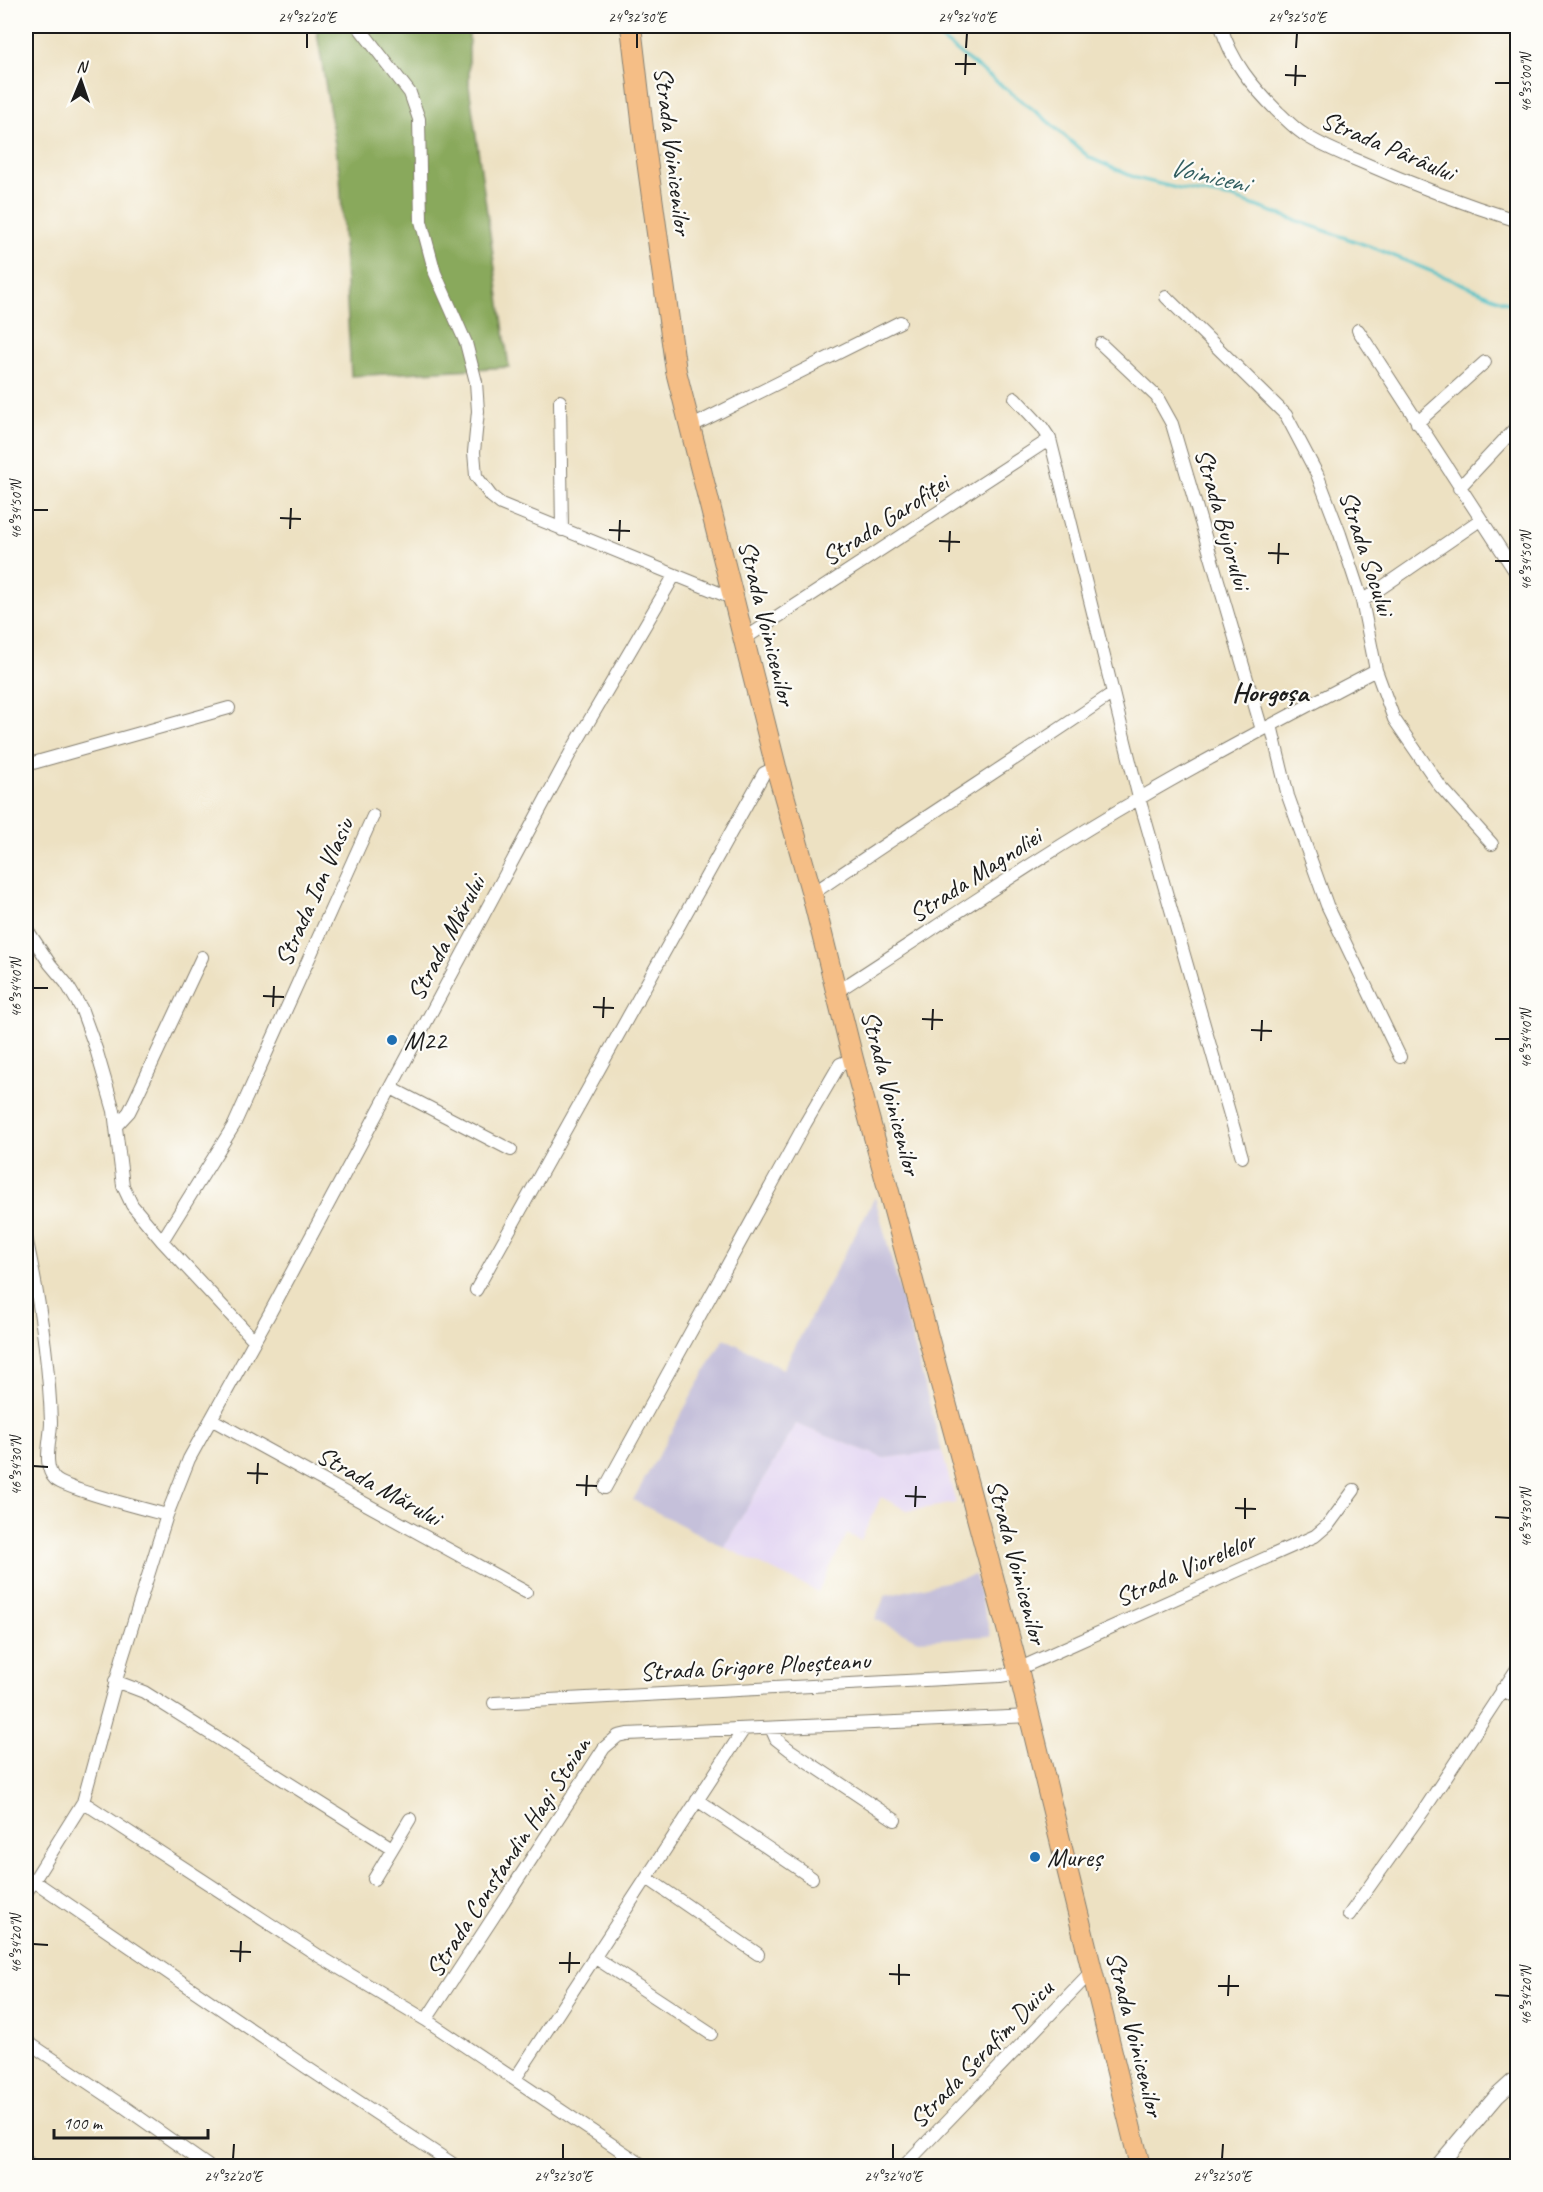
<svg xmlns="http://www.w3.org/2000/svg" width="1543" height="2192" viewBox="0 0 1543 2192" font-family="Caveat,sans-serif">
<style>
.built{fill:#e2d4f3}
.industrial{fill:#c5c0da}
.forest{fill:#89a95c;stroke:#52623c;stroke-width:1.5}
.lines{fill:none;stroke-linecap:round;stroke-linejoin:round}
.stream{stroke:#53c1c7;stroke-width:3}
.minor-casing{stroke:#847e6f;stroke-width:14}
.tertiary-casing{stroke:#847e6f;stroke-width:17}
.primary-casing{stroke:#847e6f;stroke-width:22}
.minor{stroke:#fff;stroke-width:12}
.tertiary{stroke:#fff;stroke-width:15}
.primary{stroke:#f5be86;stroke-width:20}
.ticks{fill:none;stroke:#1c1c1c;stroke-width:2}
.poi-dot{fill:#1f6fb2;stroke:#fdfcf7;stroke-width:2}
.labels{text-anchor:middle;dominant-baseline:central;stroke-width:4.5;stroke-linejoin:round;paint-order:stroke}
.street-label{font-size:26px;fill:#1c1c1c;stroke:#fdfcf7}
.poi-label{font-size:26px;fill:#1c1c1c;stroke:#fdfcf7;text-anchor:start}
.water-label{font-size:27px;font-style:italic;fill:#325e60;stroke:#fdfcf7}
.neighbourhood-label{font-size:27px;font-weight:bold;fill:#1c1c1c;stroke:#fdfcf7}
.neatline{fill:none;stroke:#1c1c1c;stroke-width:2}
.ticks-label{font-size:15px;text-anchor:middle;fill:#1c1c1c}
</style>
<rect width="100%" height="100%" fill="#fdfcf7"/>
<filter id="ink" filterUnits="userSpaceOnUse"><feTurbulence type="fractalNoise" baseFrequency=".0167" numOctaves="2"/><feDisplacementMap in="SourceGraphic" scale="12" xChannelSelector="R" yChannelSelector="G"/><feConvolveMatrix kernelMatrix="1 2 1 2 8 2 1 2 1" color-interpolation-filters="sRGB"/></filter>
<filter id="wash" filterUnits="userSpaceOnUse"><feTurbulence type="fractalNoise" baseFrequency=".008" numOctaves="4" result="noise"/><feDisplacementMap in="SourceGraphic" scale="24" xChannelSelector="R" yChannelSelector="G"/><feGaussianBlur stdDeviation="1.35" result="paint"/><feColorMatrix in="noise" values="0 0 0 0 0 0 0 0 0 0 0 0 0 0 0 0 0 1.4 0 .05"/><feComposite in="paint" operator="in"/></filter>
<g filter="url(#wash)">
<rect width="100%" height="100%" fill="#ede1c2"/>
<!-- built -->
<path class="built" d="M796,1424L884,1458L942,1451L956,1503L908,1511L881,1497L861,1540L847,1534L818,1592L724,1547Z"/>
<!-- industrial -->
<path class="industrial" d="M875,1197L942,1451L884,1458L796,1424L724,1547L633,1500L724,1338L783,1369Z
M975,1575L991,1636L918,1640L875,1619L885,1596Z"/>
<!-- forest -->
<path class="forest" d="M316,26H469V86L509,367L351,376L340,175Z"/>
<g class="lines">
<!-- stream -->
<path class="stream" d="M924,26L1044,118L1090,158L1136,178L1180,189L1233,198L1377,249L1518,307"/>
</g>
</g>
<g filter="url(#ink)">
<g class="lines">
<defs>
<path id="minor" d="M358,26L410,93L419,119L421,221L435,273L466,343L476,382L478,411L474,452L476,476L491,496L501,504L734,599
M1221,26C1231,61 1252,86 1278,112C1286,119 1293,127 1302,133C1319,145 1340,153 1359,161C1411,184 1464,204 1518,221
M1166,297L1286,415L1317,474L1340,534L1362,601L1376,670L1394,719L1440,786L1492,844
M1358,330L1518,576
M1101,344L1157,397L1172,424L1262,730
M560,401L562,530
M1417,423L1485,362
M690,427L900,322
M1459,488L1518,425
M1362,601L1480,520
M744,639L1050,439
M1113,693L1139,798L1242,1157
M1271,725L1288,796L1327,905L1400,1057
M26,765L229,708
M812,894C911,826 1013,761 1113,693L1050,439L1042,427L1015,398
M26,928L50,964L66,983L81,1008L96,1049L114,1111L123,1186L132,1205L162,1241L254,1340
M836,992C937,927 1036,858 1140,798C1217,753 1297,711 1376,670
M391,1088L511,1150
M116,1126L129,1112L134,1102L202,957
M26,1237C39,1297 49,1361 51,1422C51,1439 42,1466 55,1479C65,1489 148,1510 167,1515
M162,1241L234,1125L373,816
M476,1290L764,773L776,767
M211,1419L526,1592
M605,1488L805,1124L840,1064L853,1059
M1018,1669L1315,1536L1329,1524L1354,1490
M115,1681L144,1692L392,1848
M1502,1689L1518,1699
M494,1703L1000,1676L1018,1673
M771,1728L776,1739L790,1750L895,1820
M697,1800L812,1878
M83,1802L319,1956L426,2020
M647,1878L758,1954
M374,1879L410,1819
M34,1881L306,2067L456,2166
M26,1893L83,1802L122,1659L167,1515L189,1459L271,1311L572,750L674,576
M1349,1915L1426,1807L1518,1667
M594,1957L711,2034
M26,2041L123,2106L208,2166
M515,2079L744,1729
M26,2161L33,2166
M644,2166L426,2020L604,1748L618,1736L627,1734L1029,1716
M904,2166L1091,1972"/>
<path id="tertiary" d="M1438,2166L1497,2096L1518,2077"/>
<path id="primary" d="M631,26L645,146L676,371L776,767L812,894L853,1059L1018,1669L1140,2166"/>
</defs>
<!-- minor casing -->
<use href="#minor" class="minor-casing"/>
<!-- tertiary casing -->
<use href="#tertiary" class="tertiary-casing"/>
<!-- primary casing -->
<use href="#primary" class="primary-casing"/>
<!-- minor -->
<use href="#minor" class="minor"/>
<!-- tertiary -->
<use href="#tertiary" class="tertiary"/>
<!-- primary -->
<use href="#primary" class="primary"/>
</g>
</g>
<!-- ticks -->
<path class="ticks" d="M307,48V33M637,48V33M966,48L967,33M1296,48L1297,33M955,64H976M965,75L966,54M1285,75L1306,76M1495,83H1510M1295,86L1296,65M33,510H48M280,518L301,519M290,529L291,508M609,530L630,531M619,541L620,520M939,541L960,542M949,552L950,531M1268,553L1289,554M1495,561H1510M1278,564L1279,543M33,988H48M263,996L284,997M273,1007L274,986M593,1007L614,1008M603,1018L604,997M922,1019L943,1020M932,1030L933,1009M1251,1030L1272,1031M1495,1039H1510M1261,1041L1262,1020M33,1466L48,1467M247,1473L268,1474M257,1484L258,1463M576,1485L597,1486M586,1496L587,1475M905,1496L926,1497M915,1507L916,1486M1235,1508L1256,1509M1495,1517L1510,1518M1245,1519V1498M33,1944L48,1945M230,1951L251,1952M240,1962L241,1941M559,1963H580M569,1973L570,1952M889,1974L910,1975M899,1985V1964M1218,1986H1239M1495,1995L1510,1996M1228,1996L1229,1975M233,2159L234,2144M563,2159V2144M893,2159V2144M1222,2159L1223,2144"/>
<!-- markers -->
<g class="poi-dot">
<circle cx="392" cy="1040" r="6"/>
<circle cx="1035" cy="1857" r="6"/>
</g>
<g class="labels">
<!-- street labels -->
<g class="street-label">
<text transform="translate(1388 146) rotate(23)">Strada Pârâului</text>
<text transform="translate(673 151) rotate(83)">Strada Voinicenilor</text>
<text transform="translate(1223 519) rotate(74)">Strada Bujorului</text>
<text transform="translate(885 520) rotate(-33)">Strada Garofiței</text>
<text transform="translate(1367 553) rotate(72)">Strada Socului</text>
<text transform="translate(767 623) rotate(76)">Strada Voinicenilor</text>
<text transform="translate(975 875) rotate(-33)">Strada Magnoliei</text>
<text transform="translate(314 892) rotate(-66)">Strada Ion Vlasiu</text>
<text transform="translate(446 938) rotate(-62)">Strada Mărului</text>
<text transform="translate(891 1093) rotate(75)">Strada Voinicenilor</text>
<text transform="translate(379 1486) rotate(29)">Strada Mărului</text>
<text transform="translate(1017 1562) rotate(75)">Strada Voinicenilor</text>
<text transform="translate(1185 1569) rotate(-24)">Strada Viorelelor</text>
<text transform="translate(755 1666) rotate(-3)">Strada Grigore Ploeșteanu</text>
<text transform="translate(508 1857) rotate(-57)">Strada Constandin Hagi Stoian</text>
<text transform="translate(1135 2034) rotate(76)">Strada Voinicenilor</text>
<text transform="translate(981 2054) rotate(-46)">Strada Serafim Duicu</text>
</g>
<!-- poi labels -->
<g class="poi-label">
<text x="404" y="1040">M22</text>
<text x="1047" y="1857">Mureș</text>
</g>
<!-- water labels -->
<g class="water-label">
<text transform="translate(1209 175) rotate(13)">Voiniceni</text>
</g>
<!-- neighbourhood labels -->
<g class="neighbourhood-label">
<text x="1270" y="692">Horgoșa</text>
</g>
</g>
<!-- margin -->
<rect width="1543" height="2192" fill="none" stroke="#fdfcf7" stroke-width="66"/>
<!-- north arrow -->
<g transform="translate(81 81) rotate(2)" stroke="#fdfcf7" stroke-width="4.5" paint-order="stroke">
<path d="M0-4.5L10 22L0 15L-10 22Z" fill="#1c1c1c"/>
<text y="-9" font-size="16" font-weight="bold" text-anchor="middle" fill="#1c1c1c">N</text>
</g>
<!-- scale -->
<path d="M54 2129v9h154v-9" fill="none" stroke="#1c1c1c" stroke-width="3"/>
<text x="63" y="2129" font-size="18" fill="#1c1c1c" stroke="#fdfcf7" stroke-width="4.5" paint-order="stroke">100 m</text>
<rect x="33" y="33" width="1477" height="2126" class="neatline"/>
<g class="ticks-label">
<text x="307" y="22">24°32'20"E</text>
<text x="637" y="22">24°32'30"E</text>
<text x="967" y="22">24°32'40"E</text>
<text x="1297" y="22">24°32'50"E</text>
<text transform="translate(1526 83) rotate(-90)" y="5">46°35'00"N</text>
<text transform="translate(16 510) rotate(-90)" y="5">46°34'50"N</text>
<text transform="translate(1526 561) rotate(-90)" y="5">46°34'50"N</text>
<text transform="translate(16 988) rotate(-90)" y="5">46°34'40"N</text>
<text transform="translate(1526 1039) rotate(-90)" y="5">46°34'40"N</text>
<text transform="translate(16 1466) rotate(-90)" y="5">46°34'30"N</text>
<text transform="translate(1526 1518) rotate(-90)" y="5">46°34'30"N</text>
<text transform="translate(16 1944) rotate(-90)" y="5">46°34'20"N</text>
<text transform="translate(1526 1996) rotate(-90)" y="5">46°34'20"N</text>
<text x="233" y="2181">24°32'20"E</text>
<text x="563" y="2181">24°32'30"E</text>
<text x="893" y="2181">24°32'40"E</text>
<text x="1222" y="2181">24°32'50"E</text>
</g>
</svg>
